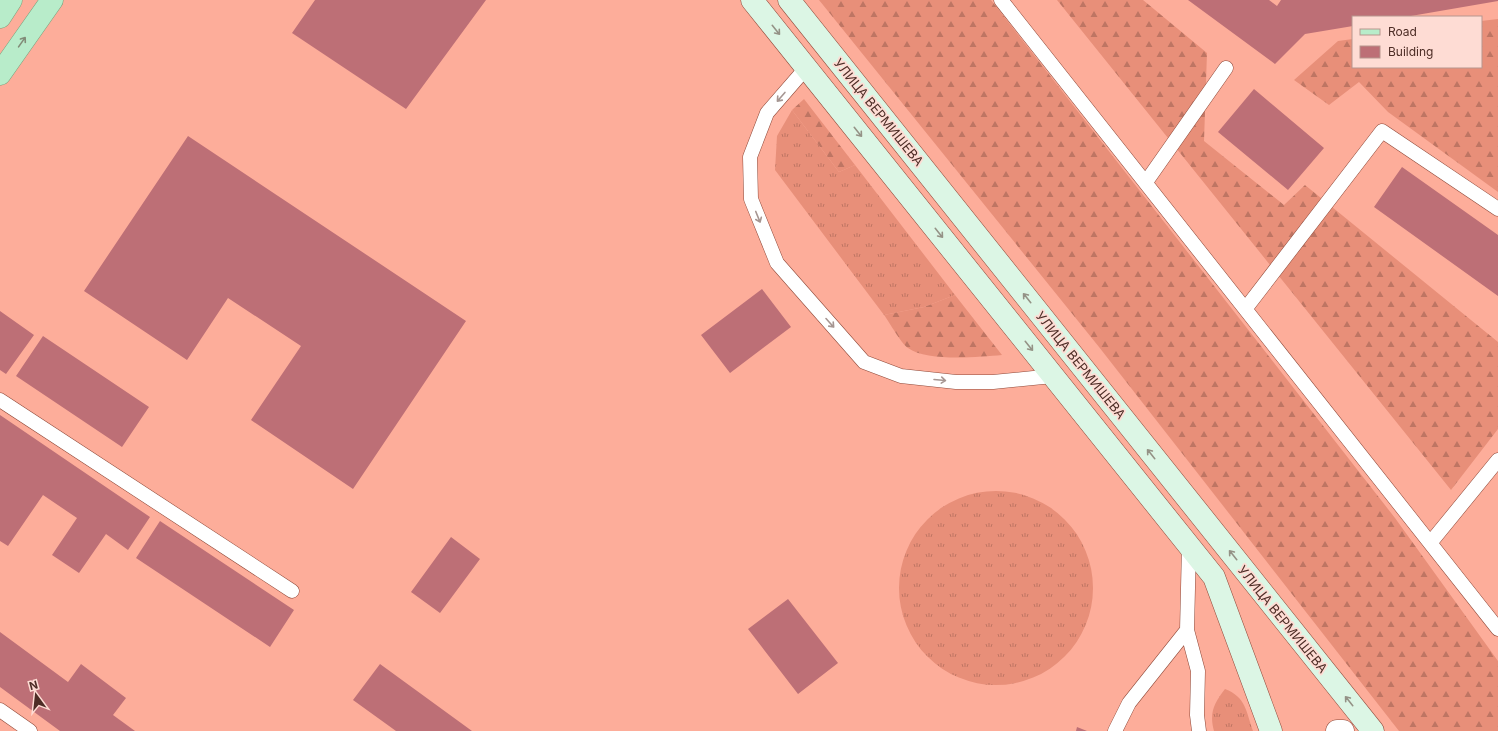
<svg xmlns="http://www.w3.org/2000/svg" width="1498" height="731" viewBox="0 0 1498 731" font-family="Inter,sans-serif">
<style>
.grass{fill:url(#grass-tufts)}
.forest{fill:url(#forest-firs)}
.building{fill:#bd6f76}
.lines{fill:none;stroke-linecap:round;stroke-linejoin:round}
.lane-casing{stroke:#8f4939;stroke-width:15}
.street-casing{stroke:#8f4939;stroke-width:23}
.secondary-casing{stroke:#8f4939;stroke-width:23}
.primary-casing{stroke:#74a17a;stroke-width:23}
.lane{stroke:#fff;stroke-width:14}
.street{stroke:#fff;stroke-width:22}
.secondary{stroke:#dcf6e5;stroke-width:22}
.primary{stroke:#b8ecca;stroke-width:22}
.oneway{stroke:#949286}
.oneway2{stroke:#828c78}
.oneway3{stroke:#a69692}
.labels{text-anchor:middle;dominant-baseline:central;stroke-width:3.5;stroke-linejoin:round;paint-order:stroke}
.street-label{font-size:13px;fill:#4d2d26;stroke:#fedcd4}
</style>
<defs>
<pattern id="grass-tufts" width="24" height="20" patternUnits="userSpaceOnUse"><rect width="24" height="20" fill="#e88f79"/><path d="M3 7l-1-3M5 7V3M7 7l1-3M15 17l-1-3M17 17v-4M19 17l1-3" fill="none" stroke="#be7563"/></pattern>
<pattern id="forest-firs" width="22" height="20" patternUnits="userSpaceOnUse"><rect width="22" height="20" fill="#e88f79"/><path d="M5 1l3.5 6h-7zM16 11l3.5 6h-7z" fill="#be7563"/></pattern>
</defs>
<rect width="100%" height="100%" fill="#fdad9a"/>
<!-- grass -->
<path class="grass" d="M792,110L839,172L855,165L955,295L924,307L884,315L775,170L777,136Z
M899 588a97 97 0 1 1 194 0a97 97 0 1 1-194 0Z
M1225,689C1246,697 1246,711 1253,731H1214C1209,713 1214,703 1225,689Z"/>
<!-- forest -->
<path class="forest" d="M819,0H991L1395,518L1498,661V731H1399L1099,347Z
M1057,0H1143L1207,53L1204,141L1284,205L1305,185L1498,342V429L1451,490Z
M1498,19V192L1388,112L1359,82L1329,105L1294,80L1338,41L1353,39V67H1481V21Z
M804,99L855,165L839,172L792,110Z
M955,295L1002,355C978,357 927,362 908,348C900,342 890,323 884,315L924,307Z"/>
<!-- building -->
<path class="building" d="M315,0H486L406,109L292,33Z
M1188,0H1269L1277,6L1281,0H1498V1L1405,17H1353V26L1305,34L1275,64Z
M1254,89L1324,148L1288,190L1218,132Z
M188,136L466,321L353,489L251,420L301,346L228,298L187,360L84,291Z
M1402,167L1498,235V296L1374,207Z
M762,289L791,327L730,373L701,335Z
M0,311L34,335L6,374L0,370Z
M43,336L149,407L122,447L16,376Z
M0,415L150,517L128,550L106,534L79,573L52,555L77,518L43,495L8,546L0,541Z
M160,521L294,610L270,647L136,558Z
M451,537L480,559L440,613L411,592Z
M788,599L838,663L798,694L748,629Z
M0,632L68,682L81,664L126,698L113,715L135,731H60L0,687Z
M380,664L472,731H396L353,700Z
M1077,727L1087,731H1076Z"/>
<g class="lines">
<defs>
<path id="lane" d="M1001,0L1498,629
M806,68L767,113L750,157L751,199L777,263L864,362L901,376L956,382H993L1053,376
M1146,182L1226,68
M1246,308L1382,131L1498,209
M0,400L292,591
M1431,542L1498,460
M1187,630L1198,671L1197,715L1199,731
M0,710L30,731
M1115,731L1129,703L1187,630L1189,546"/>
<path id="street" d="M1337,731H1343"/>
<path id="secondary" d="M752,0L1214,577L1271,731
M789,0L1373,731"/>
<path id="primary" d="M0,17L11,0
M0,74L52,0"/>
</defs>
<!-- lane casing -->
<use href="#lane" class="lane-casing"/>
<!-- street casing -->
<use href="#street" class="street-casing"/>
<!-- secondary casing -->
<use href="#secondary" class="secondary-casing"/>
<!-- primary casing -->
<use href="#primary" class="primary-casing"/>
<!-- lane -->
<use href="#lane" class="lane"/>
<!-- street -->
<use href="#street" class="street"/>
<!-- secondary -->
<use href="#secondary" class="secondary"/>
<!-- primary -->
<use href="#primary" class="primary"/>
</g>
<!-- one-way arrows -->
<defs><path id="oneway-shaft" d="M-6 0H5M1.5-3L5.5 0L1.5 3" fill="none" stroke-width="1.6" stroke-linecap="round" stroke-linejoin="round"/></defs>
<g class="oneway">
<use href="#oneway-shaft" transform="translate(776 30) rotate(51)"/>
<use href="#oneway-shaft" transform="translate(858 132) rotate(51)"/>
<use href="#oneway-shaft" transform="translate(939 233) rotate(51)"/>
<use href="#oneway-shaft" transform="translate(1027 298) rotate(-129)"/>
<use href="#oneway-shaft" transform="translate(1029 346) rotate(51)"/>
<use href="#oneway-shaft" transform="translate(1151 454) rotate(-129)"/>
<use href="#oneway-shaft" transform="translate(1233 555) rotate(-129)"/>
<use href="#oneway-shaft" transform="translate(1349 701) rotate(-129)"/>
</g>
<use class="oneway2" href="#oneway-shaft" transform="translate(22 42) rotate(-55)"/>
<g class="oneway3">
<use href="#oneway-shaft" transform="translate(781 97) rotate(131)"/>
<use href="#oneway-shaft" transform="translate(758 217) rotate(68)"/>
<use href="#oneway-shaft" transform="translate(830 323) rotate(48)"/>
<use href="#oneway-shaft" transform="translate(940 380) rotate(5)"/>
</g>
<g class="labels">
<!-- street labels -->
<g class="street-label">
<text transform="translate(879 112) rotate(51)">УЛИЦА ВЕРМИШЕВА</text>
<text transform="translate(1081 365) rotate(51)">УЛИЦА ВЕРМИШЕВА</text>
<text transform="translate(1283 619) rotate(51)">УЛИЦА ВЕРМИШЕВА</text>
</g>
</g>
<!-- legend -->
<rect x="1352" y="16" width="130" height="52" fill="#fedcd4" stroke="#b7968e"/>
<rect x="1360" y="29" width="20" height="6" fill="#b8ecca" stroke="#b7968e"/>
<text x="1388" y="36" font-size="12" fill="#4d2d26">Road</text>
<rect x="1360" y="46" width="20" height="12" fill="#bd6f76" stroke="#b7968e"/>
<text x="1388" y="56" font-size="12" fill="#4d2d26">Building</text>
<!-- north arrow -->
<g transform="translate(36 695) rotate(345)" stroke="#fedcd4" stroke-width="3" paint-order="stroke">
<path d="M0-3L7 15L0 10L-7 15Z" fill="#4d2d26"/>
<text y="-6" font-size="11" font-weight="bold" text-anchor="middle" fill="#4d2d26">N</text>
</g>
</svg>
